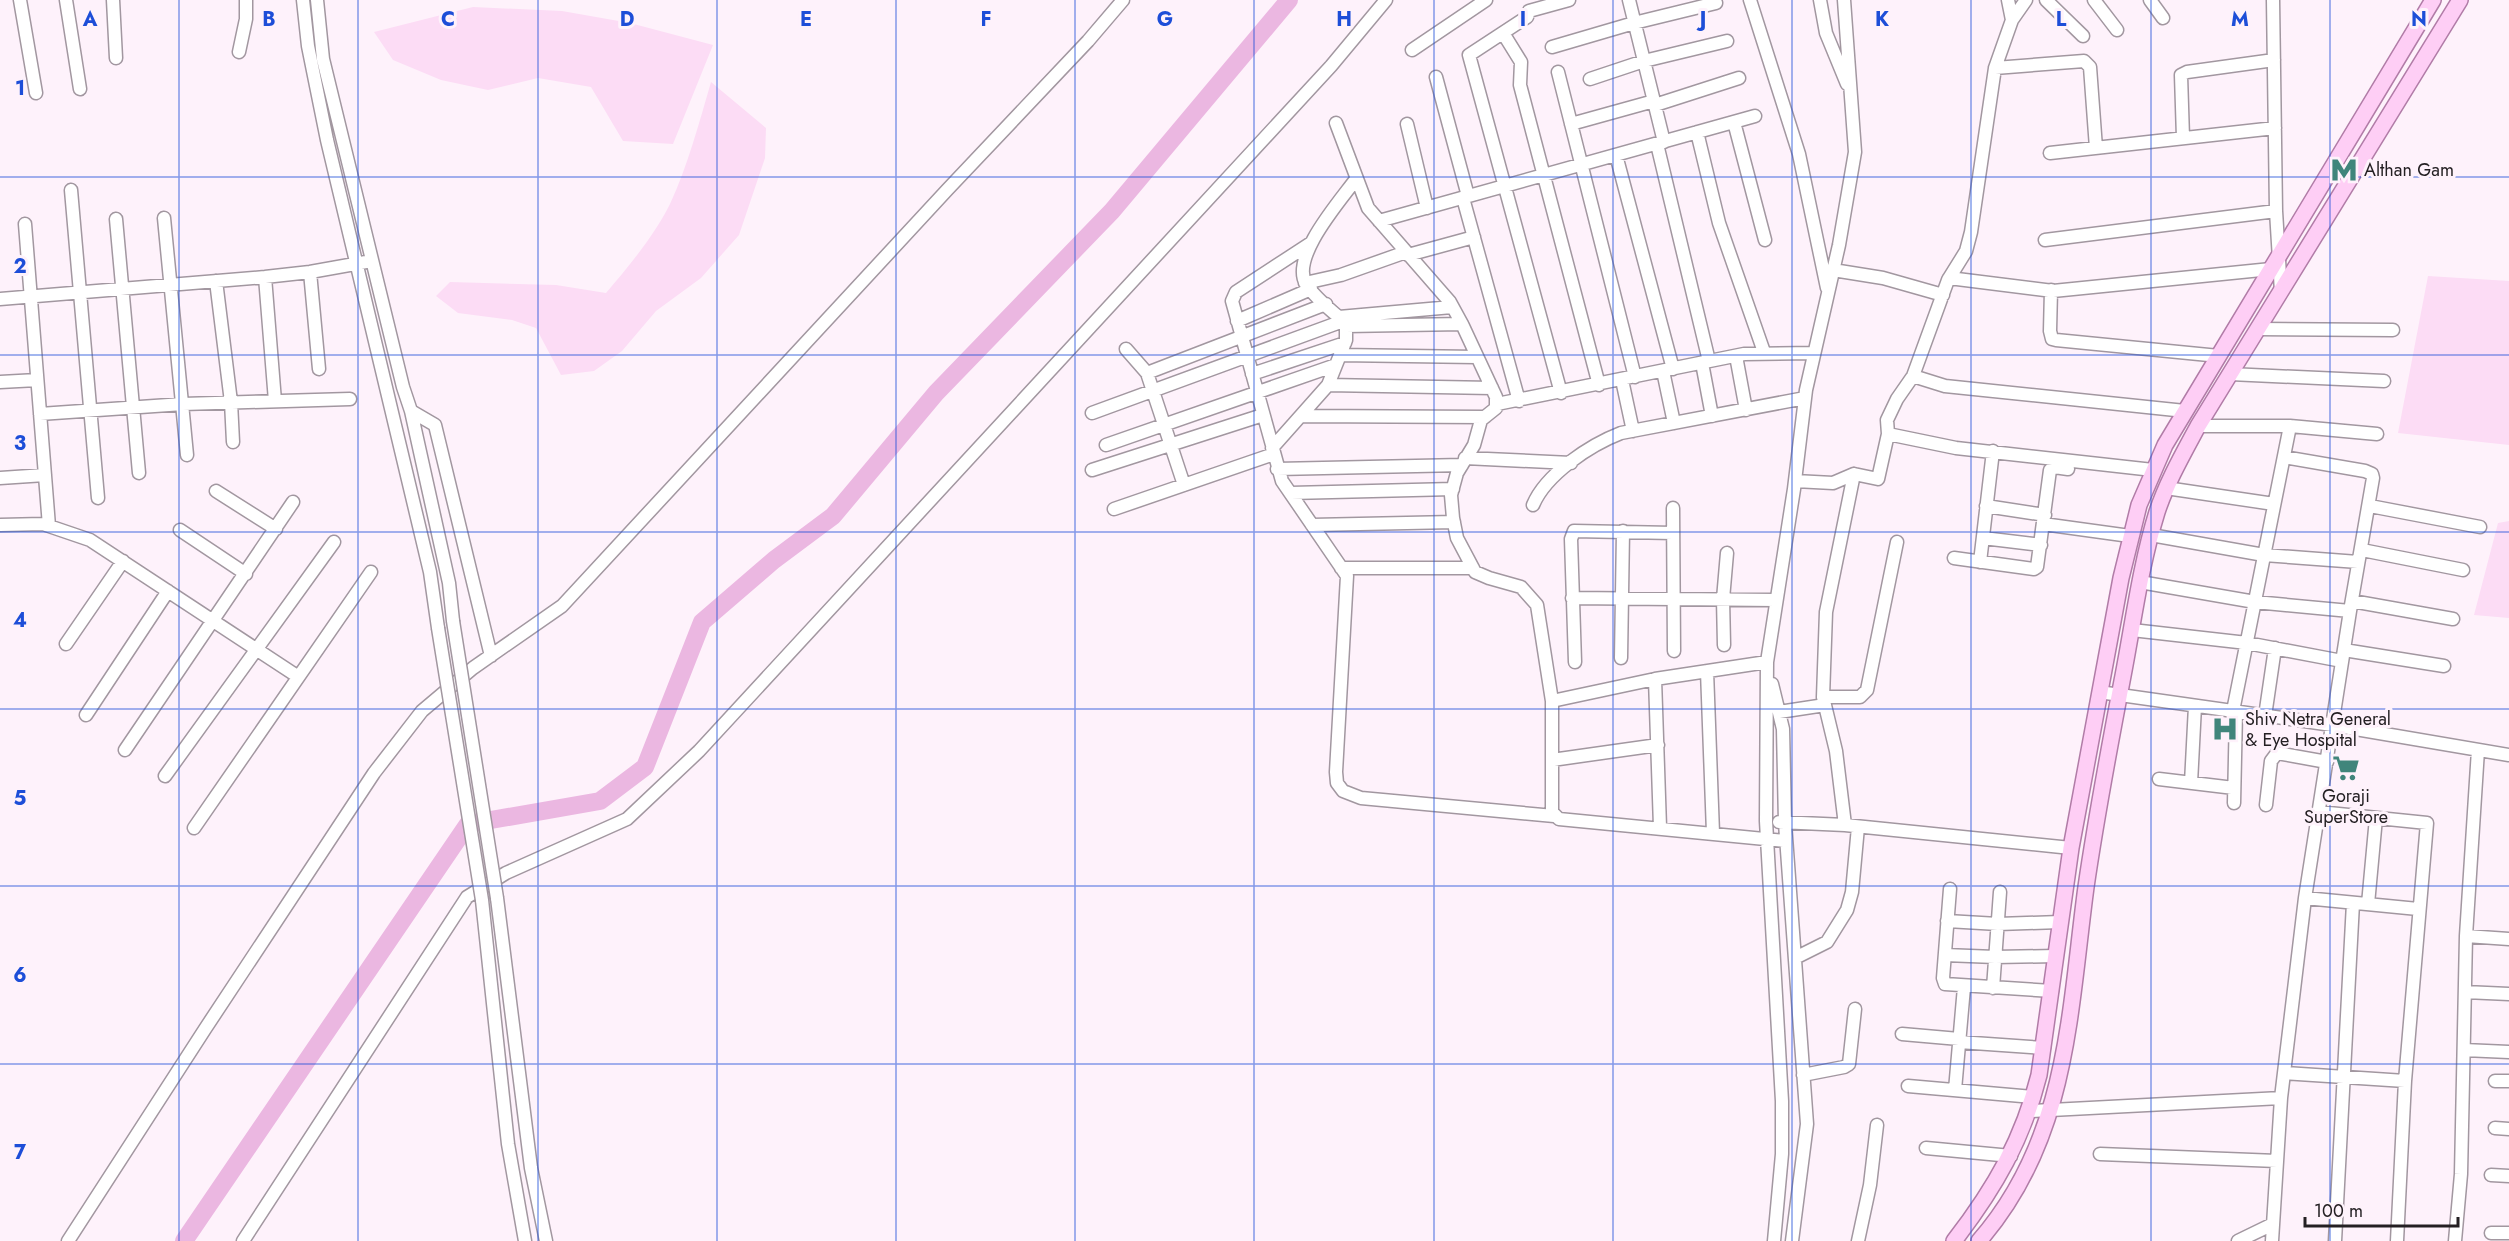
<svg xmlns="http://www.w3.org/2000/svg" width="2509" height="1241" viewBox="0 0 2509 1241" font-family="Jost,sans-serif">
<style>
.green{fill:#fcdcf5}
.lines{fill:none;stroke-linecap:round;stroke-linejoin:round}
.river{stroke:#ebb7e1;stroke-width:18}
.minor-casing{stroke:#a297a0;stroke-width:15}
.major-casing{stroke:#b17ca7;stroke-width:18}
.minor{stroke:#fff;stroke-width:12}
.major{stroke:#fecef5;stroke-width:15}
.minor-bridge-casing{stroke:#a297a0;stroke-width:15;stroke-linecap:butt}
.minor-bridge{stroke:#fff;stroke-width:12}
.grid{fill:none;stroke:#1d4ed8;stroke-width:1.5;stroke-opacity:0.55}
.labels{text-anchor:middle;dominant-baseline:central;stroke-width:6;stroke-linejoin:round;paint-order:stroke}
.poi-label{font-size:18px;fill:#242023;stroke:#fef2fb;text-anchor:start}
.grid-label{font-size:20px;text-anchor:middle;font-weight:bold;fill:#1d4ed8;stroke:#fef2fb;stroke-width:6;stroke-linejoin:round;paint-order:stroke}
</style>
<rect width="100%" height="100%" fill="#fef2fb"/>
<!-- green -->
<path class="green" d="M473,7L562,11L630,23L713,45L673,144L623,141L591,87L538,78L488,90L441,80L393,60L374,32Z
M711,82L766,128L765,158L739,235L701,278L656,311L622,351L594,371L561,375L536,328L512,320L458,313L436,296L450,282L556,285L606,293C629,266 654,236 670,204C688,165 699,123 711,82Z
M2428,276L2509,281V445L2398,433Z
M2509,521V618L2474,615L2498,523Z"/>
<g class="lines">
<!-- river -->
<path class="river" d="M184,1241L468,824L600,801L645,767L702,622L774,560L833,516L936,393L1112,211L1289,0"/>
<defs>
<path id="minor" d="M20,0L36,93
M66,0L80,89
M113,0L116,58
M303,0L308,46L327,140L430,572L438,628
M317,0L323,59L403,387L411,411L449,583L453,621
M1629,0L1664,142
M1750,0L1799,154L1827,288
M1820,0L1826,33L1847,84
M2008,0L2012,20
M2046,0L2083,36
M2094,0L2117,30
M2150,0L2163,18
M2273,0L2276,211L2281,292
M1503,33L1521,62L1520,85L1599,385
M1552,47L1634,23L1716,3
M1412,50L1486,0
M239,52L246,19V0
M1995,68L2084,61L2090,67L2096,148
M1558,72L1635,377
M1436,77L1468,196
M1590,79L1644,61L1727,41
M1655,105L1739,78
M1734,122L1765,240
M1336,123L1368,208L1450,302L1462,324L1496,397V408L1481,420L1474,445L1457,473L1451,495L1453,518L1457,538L1475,572L1489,578L1521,587L1537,605L1552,701V812L1559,819L1786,841
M1407,124L1427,208
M1571,124L1654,101
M1697,132L1719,223L1764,352
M2183,138L2181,75L2187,72L2274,60
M1657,144L1709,361
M2050,153L2275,128
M1616,155L1673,369
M71,190L98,498
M1463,198L1519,401
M164,218L187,455
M116,219L139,473
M1379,221L1755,116
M25,224L49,526
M2045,240L2276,211
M1311,243L1236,292L1232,301L1282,481L1347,576L1336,772L1337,783L1343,791L1361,798L1554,816
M1408,255L1474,237
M1833,270L1883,278L1943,295
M310,272L319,369
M265,277L275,401
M1949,278L2053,291L2271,269
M216,281L231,402L233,442
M1305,283L1341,275L1406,252
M2051,290L2050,331L2052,339L2056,340L2219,356
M0,299L265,277L310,272L366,262
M1339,317L1452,307
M1237,321L1311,289
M1346,326L1462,324
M2258,329L2393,330
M1126,349L1147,373L1184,485
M1340,355L1476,357
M1736,356L1746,410
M1702,363L1712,416
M1663,371L1674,423
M1147,373L1326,304
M1252,374L1345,343
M2230,374L2384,381
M1913,376L1945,386L2185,411
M1622,380L1633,431
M0,382L37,380
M1328,385L1492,388
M1561,393L1469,55L1527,17L1529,11L1569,0
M1497,404L1744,354L1814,353
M411,411L435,425L491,656
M1092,413L1343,321
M40,414L183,404L350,399
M1302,416L1485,417
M2198,426H2290L2377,434
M1888,434L1956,448L2153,470
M1106,445L1336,365
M1272,448L1328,385L1346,340V326L1343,321C1331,310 1315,298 1306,284C1290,257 1340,201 1356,179
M1465,458L1571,463
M1277,469L1462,465
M1092,470L1263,415
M0,478L45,475
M1795,481L1833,483L1854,474
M2166,488L2274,504
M216,491L276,529
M1291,493L1453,489
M1533,505C1546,474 1590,445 1621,433L1805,398
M1986,506L2045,515
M2370,506L2480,527
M1673,508L1674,651
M1114,509L1274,454
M2043,524L2130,536
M0,525L43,524L90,540L297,676
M1312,525L1454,522
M180,530L246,574
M2151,535L2264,555L2358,562
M1983,538L2041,545
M2362,550L2463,570
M1954,558L2034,569L2037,567L2050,470L2054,467L2068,469
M1980,562L1993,451
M1341,568H1473
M2140,582L2255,602L2350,611
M1572,598L1776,600
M2352,601L2453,619
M2132,630L2247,643L2342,661
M66,644L123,561
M1724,645L1723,599L1727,553
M2344,650L2444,666
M1621,658L1623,531
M1575,662L1571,539L1574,531L1673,533
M1707,671L1713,833
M1655,679L1660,827
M1772,684L1783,729L1785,823L1807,1124L1792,1241
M2099,692L2332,725L2509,755
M1823,697H1860L1867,690L1897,542
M1552,701L1655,679L1767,662
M2233,711L2290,426
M1779,712L1825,705
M86,715L168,591
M2265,716L2275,648
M125,750L293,502
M1552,760L1658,745
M165,776L334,542
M2159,779L2234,788
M2191,783L2195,706
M2234,803L2236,712
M2266,805L2271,761L2277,753L2327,762
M2319,812L2427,823L2405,1081L2397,1241
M1779,822L1845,825L2071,848
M1845,825L1836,751L1823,697L1826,612L1854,474L1878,479L1888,434L1887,420L1897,399L1913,376L1948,280L1966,251L1971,232L1995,68L2012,20L2026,0
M194,828L371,572
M1950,889L1943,978L1945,984L2052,991
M497,898L531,1168L546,1241
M2305,898L2418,909
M482,900L508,1144L525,1241
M2368,904L2376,818
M1947,921L1998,924L2060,922
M2466,936L2509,939
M1945,955L1995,957L2056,956
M1795,958L1827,942L1847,910L1852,892L1858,827
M1993,988L2000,892
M2465,992L2509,994
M1902,1034L1959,1039
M1959,1042L2044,1048
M2464,1050L2509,1052
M2284,1073L2405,1081
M1803,1075L1844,1067L1849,1064L1855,1009
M2495,1081H2509
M1908,1086L2033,1097
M1955,1090L1964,987
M2030,1111L2281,1098
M2495,1128L2509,1129
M1926,1148L2011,1156
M2100,1154L2277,1161
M2491,1175L2509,1176
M2491,1233H2509
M68,1241L205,1029L374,773L422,711L473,668L562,606L947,190L1088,41L1123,0
M243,1241L467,897L506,873L627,819L699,751L1331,66L1386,0
M1774,1241L1782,1154V1101L1766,821L1767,662L1794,489L1806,390L1839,245L1855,152L1844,0
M1858,1241L1870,1185L1877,1125
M2238,1241L2273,1224
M2272,1241L2281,1098L2305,898L2350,611L2373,478L2372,474L2365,471L2284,457
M2335,1241L2353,903
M2455,1241L2461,1174L2466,936L2478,750"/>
<path id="major" d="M1954,1241C1995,1188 2023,1139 2039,1075L2071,848L2121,578L2139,505L2165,445L2433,0
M1979,1241C2068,1139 2069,1014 2086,887C2096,818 2109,749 2122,681C2133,625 2140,567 2157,512C2167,482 2183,454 2198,426L2460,0"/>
</defs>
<!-- minor casing -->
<use href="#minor" class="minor-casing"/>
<!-- major casing -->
<use href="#major" class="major-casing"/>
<!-- minor -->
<use href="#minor" class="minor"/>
<!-- major -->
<use href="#major" class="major"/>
<defs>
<path id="minor-bridge" d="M453,621L497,898
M438,628L482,900"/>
</defs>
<!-- minor-bridge casing -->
<use href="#minor-bridge" class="minor-bridge-casing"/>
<!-- minor-bridge -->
<use href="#minor-bridge" class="minor-bridge"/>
</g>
<!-- grid -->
<path class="grid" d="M179,0V1241M358,0V1241M538,0V1241M717,0V1241M896,0V1241M1075,0V1241M1254,0V1241M1434,0V1241M1613,0V1241M1792,0V1241M1971,0V1241M2151,0V1241M2330,0V1241M0,177H2509M0,355H2509M0,532H2509M0,709H2509M0,886H2509M0,1064H2509"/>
<!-- icons -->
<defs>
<symbol id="metro-bare" viewBox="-9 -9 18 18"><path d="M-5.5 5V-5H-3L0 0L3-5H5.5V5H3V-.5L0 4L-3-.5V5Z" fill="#40857b" stroke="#fef2fb" stroke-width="2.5" paint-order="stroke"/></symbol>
<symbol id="hospital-bare" viewBox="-9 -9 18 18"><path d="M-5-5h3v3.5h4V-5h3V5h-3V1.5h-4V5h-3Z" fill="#40857b" stroke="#fef2fb" stroke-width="2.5" paint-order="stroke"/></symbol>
<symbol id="supermarket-bare" viewBox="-9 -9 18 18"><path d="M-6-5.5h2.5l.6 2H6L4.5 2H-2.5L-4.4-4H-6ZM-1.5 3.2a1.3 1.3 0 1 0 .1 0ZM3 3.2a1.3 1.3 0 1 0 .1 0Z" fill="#40857b" stroke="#fef2fb" stroke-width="2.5" paint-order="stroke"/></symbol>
</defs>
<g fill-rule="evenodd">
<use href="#metro-bare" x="2325" y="151" width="38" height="38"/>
<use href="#hospital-bare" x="2206" y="710" width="38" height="38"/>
<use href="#supermarket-bare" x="2327" y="749" width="38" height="38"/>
</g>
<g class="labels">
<!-- poi labels -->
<g class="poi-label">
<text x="2364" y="170">Althan Gam</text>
<text x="2245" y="719">Shiv Netra General<tspan x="2245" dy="21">&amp; Eye Hospital</tspan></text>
<text x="2346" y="796" text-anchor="middle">Goraji<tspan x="2346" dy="21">SuperStore</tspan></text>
</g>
</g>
<g class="grid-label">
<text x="90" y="26">A</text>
<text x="269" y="26">B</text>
<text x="448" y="26">C</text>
<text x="627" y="26">D</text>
<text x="806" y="26">E</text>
<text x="986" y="26">F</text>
<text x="1165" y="26">G</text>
<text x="1344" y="26">H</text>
<text x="1523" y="26">I</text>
<text x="1703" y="26">J</text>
<text x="1882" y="26">K</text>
<text x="2061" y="26">L</text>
<text x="2240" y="26">M</text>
<text x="2419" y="26">N</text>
<text x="20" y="95">1</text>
<text x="20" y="273">2</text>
<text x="20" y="450">3</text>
<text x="20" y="627">4</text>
<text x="20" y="805">5</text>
<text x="20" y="982">6</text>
<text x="20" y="1159">7</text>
</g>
<!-- scale -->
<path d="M2305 1217v9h153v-9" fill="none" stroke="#242023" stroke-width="3"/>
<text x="2314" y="1217" font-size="18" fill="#242023" stroke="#fef2fb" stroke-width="4.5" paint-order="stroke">100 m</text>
</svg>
